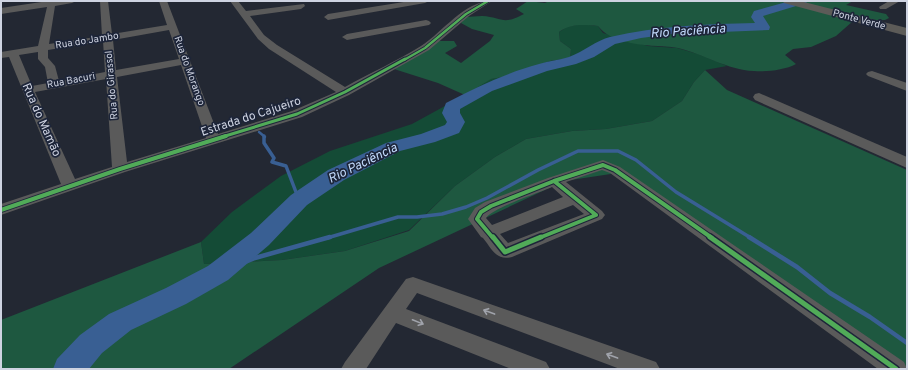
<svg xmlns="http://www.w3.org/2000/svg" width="908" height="370" viewBox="0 0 908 370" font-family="Overpass,sans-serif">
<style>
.green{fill:#144b36}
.forest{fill:#1e5840}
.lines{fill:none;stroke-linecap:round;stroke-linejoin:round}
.stream-far2{stroke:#395f93;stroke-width:2.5}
.stream-far1{stroke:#395f93;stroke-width:3.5}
.stream{stroke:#395f93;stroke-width:4.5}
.river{fill:#395f93;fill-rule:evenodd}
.minor{fill:#5a5a5a;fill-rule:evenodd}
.major{fill:#5c5b58;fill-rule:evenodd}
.cycleway-far3-casing{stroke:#1d2539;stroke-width:4}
.cycleway-far2-casing{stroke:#1d2539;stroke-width:5}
.cycleway-far1-casing{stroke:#1d2539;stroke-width:6}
.cycleway-casing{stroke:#1d2539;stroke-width:8}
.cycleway-far3{stroke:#51ab58;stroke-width:2.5}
.cycleway-far2{stroke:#51ab58;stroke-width:3}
.cycleway-far1{stroke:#51ab58;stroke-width:4}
.cycleway{stroke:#51ab58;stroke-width:5}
.oneway{stroke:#a0a3ab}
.labels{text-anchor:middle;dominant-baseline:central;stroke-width:3.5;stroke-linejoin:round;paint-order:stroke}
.far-street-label{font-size:10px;fill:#ced3e1;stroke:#1d2539}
.street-label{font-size:12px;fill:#ced3e1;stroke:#1d2539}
.water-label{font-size:13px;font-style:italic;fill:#c4dcfe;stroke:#1d2539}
</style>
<rect width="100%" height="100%" fill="#232833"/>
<!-- green -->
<path class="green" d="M581,24L598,26L603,33L648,46L677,48L698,54L727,66L705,70L694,82L682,101L652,121L606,129L572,131L526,139L495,157L455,186L409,230L345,251L282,260L204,264L201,242L232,212L281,176L330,151L412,124L465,95L490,79L509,76L550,61L570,58L571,49L560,41L559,32L567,27Z"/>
<!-- forest -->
<path class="forest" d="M528,1L545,3L549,1H853L846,5L886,14L889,18L885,20L853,21L836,36L811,47L793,49L785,55L796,64C785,70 767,72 754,71C727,70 704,54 678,48C661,45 642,47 624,41C614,38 605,35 598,26C584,25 572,23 559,32L560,41L571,49L570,58L550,61L509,76L491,79L465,95L438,83L394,69L439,41H454L457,46L445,53L461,63L490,41L494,35L472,29L461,23L466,17C471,17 476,16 482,16C502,17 502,26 524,14L516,9Z
M705,70L727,90L907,170V369L624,172L564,181L379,268L229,369H1V320L201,242L204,264L282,260L345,251L409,231L455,186L495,157L526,139L572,131L606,129L652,121L682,101L694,82Z"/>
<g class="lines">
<!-- stream-far2 -->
<path class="stream-far2" d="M259,132L265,137"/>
<!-- stream-far1 -->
<path class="stream-far1" d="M264,136V143L274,158L272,162L286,166L299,200
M327,238L398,217H417L442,214L466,207L487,198L538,170L578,151H618L636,160L676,192L751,238"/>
<!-- stream -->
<path class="stream" d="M749,237L797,267L830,293L870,317L907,343
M218,273L255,258L330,237"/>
<!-- river -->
<path class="river" d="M790,1H808L806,3L763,16L770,27L769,30L672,34L641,38L615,44L594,57L576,64L547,71L492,91L460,109V113L465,122L459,133L435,142L400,151L344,180L307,205L269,245L228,280L186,304L131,330L102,353L89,369H53L57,359L80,335L109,314L166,288L208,266L251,233L291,195L328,170L386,143L421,134L445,125L447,122L442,113L446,103C476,87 506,73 539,64C549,61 559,60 569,57C583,52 597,40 610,37C658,26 706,24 755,23L751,17L754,11Z"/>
<!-- minor -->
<path class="minor" d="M48,1H76L72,3L55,6L49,44L102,36L100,1H108L112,34L167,25L159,1H167L218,134L292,111L336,92L269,49L258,39L230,1H238L246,11L304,4L305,6L301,9L250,16L264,35L277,45L345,87C370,73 397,61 421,46C443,32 464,1 492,1L469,16L429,50L349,95L302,117L125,172L1,215V204L61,184L9,57L1,58V52L38,46L47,7L1,14V8ZM169,30L179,59L116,70L113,40ZM103,41L105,72L59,81L55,66L48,58V50ZM38,52V59L45,67L48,83L32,86L19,55ZM181,65L206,138L127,162L117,77ZM106,79L112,167L75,179L35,92Z
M410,1H429L425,3L328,20L324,17L328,14Z
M889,1H900L886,9H880L879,7Z
M426,20L429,21L431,23L429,25L347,40L342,37L347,34Z
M872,71L907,83V91L868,76L866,74L868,72Z
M759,93L907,157V168L755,100L753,97L755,94Z
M603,160L620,167L904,362L907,369H878L610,173L602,170L566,182L602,211L605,215L602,219L512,257C496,261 492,249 483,238L481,237L468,219L475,208L485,202L548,178ZM552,187L563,197L492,225L486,218C492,208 539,193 552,187ZM573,205L584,214L508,243L500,234Z
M413,277L656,362L660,369H620L417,293L406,309L546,362L550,369H511L396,323L366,369H341L345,362L406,279Z"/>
<!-- major -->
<path class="major" d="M783,1H800L907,28V36L784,3Z"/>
<defs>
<path id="cycleway-far3" d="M404,60L425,48L466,14L488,1"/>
<path id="cycleway-far2" d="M222,137L297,114L345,92L405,59"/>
<path id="cycleway-far1" d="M554,181L603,165L615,170L712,238
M1,210L120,169L226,136
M493,238L477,219L481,212L491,206L554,181
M539,238L596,215L554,181"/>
<path id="cycleway" d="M493,237L505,252L541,237
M710,237L896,369"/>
</defs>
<!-- cycleway-far3 casing -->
<use href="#cycleway-far3" class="cycleway-far3-casing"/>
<!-- cycleway-far2 casing -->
<use href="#cycleway-far2" class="cycleway-far2-casing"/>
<!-- cycleway-far1 casing -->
<use href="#cycleway-far1" class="cycleway-far1-casing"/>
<!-- cycleway casing -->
<use href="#cycleway" class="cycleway-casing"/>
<!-- cycleway-far3 -->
<use href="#cycleway-far3" class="cycleway-far3"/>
<!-- cycleway-far2 -->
<use href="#cycleway-far2" class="cycleway-far2"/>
<!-- cycleway-far1 -->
<use href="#cycleway-far1" class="cycleway-far1"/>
<!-- cycleway -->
<use href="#cycleway" class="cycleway"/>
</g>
<!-- one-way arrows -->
<defs><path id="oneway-shaft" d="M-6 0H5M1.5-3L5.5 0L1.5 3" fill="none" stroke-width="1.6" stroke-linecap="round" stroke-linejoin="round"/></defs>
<g class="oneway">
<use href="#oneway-shaft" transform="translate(489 312) rotate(-160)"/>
<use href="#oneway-shaft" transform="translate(418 322) rotate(22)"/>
<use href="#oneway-shaft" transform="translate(612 356) rotate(-160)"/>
</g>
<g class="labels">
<!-- far-street labels -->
<g class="far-street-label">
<text transform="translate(859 20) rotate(15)">Ponte Verde</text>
<text transform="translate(87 41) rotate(-9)">Rua do Jambo</text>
<text transform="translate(189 71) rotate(70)">Rua do Morango</text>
<text transform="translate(71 81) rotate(-11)">Rua Bacuri</text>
<text transform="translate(112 85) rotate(-95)">Rua do Girassol</text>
</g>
<!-- street labels -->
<g class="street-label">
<text transform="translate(251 117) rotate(-18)">Estrada do Cajueiro</text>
<text transform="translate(41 120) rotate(66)">Rua do Mamão</text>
</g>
<!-- water labels -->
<g class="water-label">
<text transform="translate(688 32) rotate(-4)">Rio Paciência</text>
<text transform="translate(363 164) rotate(-26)">Rio Paciência</text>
</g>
</g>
<!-- border -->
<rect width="908" height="370" fill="none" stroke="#ced3e1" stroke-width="4"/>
</svg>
